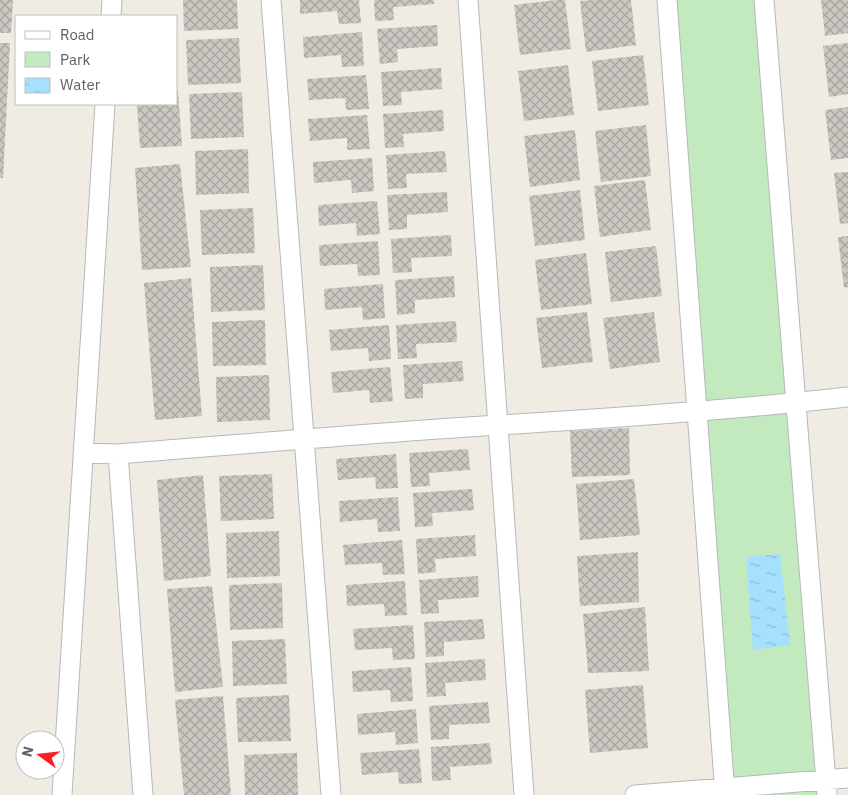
<svg xmlns="http://www.w3.org/2000/svg" width="848" height="795" viewBox="0 0 848 795" font-family="'IBM Plex Sans',sans-serif">
<style>
.green{fill:#c2eabe}
.water{fill:url(#water-ripples)}
.building{fill:url(#building-cross-hatch)}
.lines{fill:none;stroke-linecap:round;stroke-linejoin:round}
.street-casing{stroke:#b5b8bc;stroke-width:21}
.street{stroke:#fff;stroke-width:19}
</style>
<defs>
<pattern id="water-ripples" width="26" height="14" patternUnits="userSpaceOnUse" patternTransform="scale(1.25)"><rect width="26" height="14" fill="#a5e0ff"/><path d="M2 4q2-2 4 0t4 0M15 11q2-2 4 0t4 0" fill="none" stroke="#8ab9d2"/></pattern>
<pattern id="building-cross-hatch" width="8" height="8" patternUnits="userSpaceOnUse" patternTransform="scale(1.25)"><rect width="8" height="8" fill="#cbc7c1"/><path d="M0 0l8 8M0 8l8-8" fill="none" stroke="#a8a5a1"/></pattern>
</defs>
<rect width="100%" height="100%" fill="#f0ece4"/>
<!-- green -->
<path class="green" d="M667,0H764L827,795H725Z"/>
<!-- water -->
<path class="water" d="M780,554L790,645L753,650L746,557Z"/>
<!-- building -->
<path class="building" d="M0,0H13L11,33H0Z
M183,0H237L238,29L184,31Z
M300,0H359L361,23L339,24L337,11L300,14Z
M374,0H434V4L393,7L394,20L375,21Z
M556,0H565L571,49L520,55L514,5Z
M592,0H631L636,45L586,52L580,1Z
M821,0H848V33L825,36Z
M437,25L438,46L397,49L398,62L380,64L377,29Z
M362,32L364,66L342,67L341,55L304,58L303,37Z
M239,38L241,83L188,85L186,40Z
M0,43H10L3,178H0Z
M848,43V94L829,97L823,46Z
M643,55L649,105L598,111L592,61Z
M568,65L574,115L524,121L518,71Z
M441,68L442,89L401,92L402,105L383,106L381,72Z
M366,75L369,109L346,110L345,98L309,100L307,79Z
M176,91H178L182,146L140,148L137,104H176Z
M242,92L244,137L191,139L189,94Z
M848,107V158L831,160L825,110Z
M443,110L444,131L403,134L404,147L385,148L383,114Z
M367,115L370,149L347,150V138L310,141L308,119Z
M646,125L651,176L601,182L595,131Z
M575,130L580,180L530,187L524,136Z
M248,149L249,193L196,195L195,151Z
M445,151L447,172L406,174L407,188L388,189L386,155Z
M372,158L374,191L352,193L351,180L314,183L313,162Z
M180,164L191,267L142,270L135,168Z
M848,172V223L840,224L834,173Z
M645,180L651,230L600,237L594,186Z
M580,190L585,240L535,246L529,196Z
M447,192L448,212L407,215V229L389,230L387,195Z
M377,201L380,234L357,236L356,223L319,226L318,205Z
M253,208L255,253L202,255L200,210Z
M451,235L452,256L411,258L412,272L393,273L391,239Z
M848,236V287L844,288L838,237Z
M378,241L380,275L358,276L357,264L320,266L319,245Z
M656,246L662,296L611,302L605,252Z
M586,253L592,304L541,310L535,260Z
M263,265L265,310L211,312L210,267Z
M454,276L455,297L415,300V313L397,315L395,280Z
M191,278L202,416L155,420L144,283Z
M383,284L385,318L363,320L362,307L325,310L324,289Z
M587,312L593,362L542,368L536,318Z
M654,312L660,362L610,369L603,318Z
M265,320L266,365L213,366L212,322Z
M456,321L457,342L416,344L417,358L398,359L396,325Z
M389,325L391,359L369,361L368,348L331,351L329,330Z
M462,361L464,381L423,384V398L405,399L403,365Z
M390,367L393,401L370,403L369,390L333,393L331,372Z
M269,375L270,420L217,422L216,377Z
M629,428L630,475L572,477L570,431Z
M468,449L470,470L429,473L430,486L411,487L409,453Z
M396,454L398,488L376,489L375,477L338,480L336,459Z
M272,474L274,519L221,521L219,476Z
M203,475L211,576L164,581L157,480Z
M634,479L640,535L580,540L576,484Z
M472,489L474,510L432,513L433,526L415,527L413,493Z
M398,497L400,531L378,532L377,519L340,522L339,501Z
M279,531L280,576L227,578L226,533Z
M475,535L476,556L435,559L436,572L418,574L416,539Z
M402,540L405,574L383,575L382,563L345,565L343,545Z
M638,552L639,602L580,606L577,556Z
M478,576L479,597L438,600L439,613L421,614L419,580Z
M405,581L407,615L385,616L384,604L347,606L346,585Z
M282,583L283,628L230,630L229,585Z
M212,586L223,687L175,692L167,589Z
M645,607L649,671L588,673L583,614Z
M483,619L485,639L444,642V656L426,657L424,622Z
M413,625L415,659L393,660L392,648L355,650L353,629Z
M285,639L287,684L233,686L232,641Z
M485,659L486,680L445,683L446,696L427,697L425,663Z
M411,667L413,701L391,702L390,690L353,692L352,671Z
M643,685L648,748L590,753L585,690Z
M289,695L291,741L238,742L236,698Z
M223,696L231,795H184L175,700Z
M488,702L490,723L449,725V739L431,740L429,706Z
M416,709L418,743L396,745L395,732L358,735L357,714Z
M490,743L492,764L450,767L451,780L432,781L431,747Z
M419,749L422,783L399,784L398,772L362,775L360,753Z
M297,753L298,795H245L244,755Z"/>
<g class="lines">
<defs>
<path id="street" d="M271,0L331,795
M468,0L524,795
M667,0L725,795
M764,0L827,795
M111,16L112,0
M83,453L118,454L143,795
M118,454C245,444 371,433 498,425C615,418 732,410 848,397
M62,795L105,104
M635,795L848,778"/>
</defs>
<!-- street casing -->
<use href="#street" class="street-casing"/>
<!-- street -->
<use href="#street" class="street"/>
</g>
<!-- legend -->
<rect x="15" y="15" width="162" height="90" fill="#ffffff" stroke="#bec0c2"/>
<rect x="25" y="31" width="25" height="8" fill="#ffffff" stroke="#bec0c2"/>
<text x="60" y="40" font-size="15" fill="#5c6166">Road</text>
<rect x="25" y="52" width="25" height="15" fill="#c2eabe" stroke="#bec0c2"/>
<text x="60" y="65" font-size="15" fill="#5c6166">Park</text>
<rect x="25" y="78" width="25" height="15" fill="url(#water-ripples)" stroke="#bec0c2"/>
<text x="60" y="90" font-size="15" fill="#5c6166">Water</text>
<!-- north arrow -->
<g transform="translate(40 755) rotate(285)"><circle r="24" fill="#ffffff" stroke="#bec0c2"/>
<path d="M0-4L9 19L0 12L-9 19Z" fill="#fc1f21"/>
<text y="-8" font-size="14" font-weight="bold" text-anchor="middle" fill="#5c6166">N</text>
</g>
</svg>
